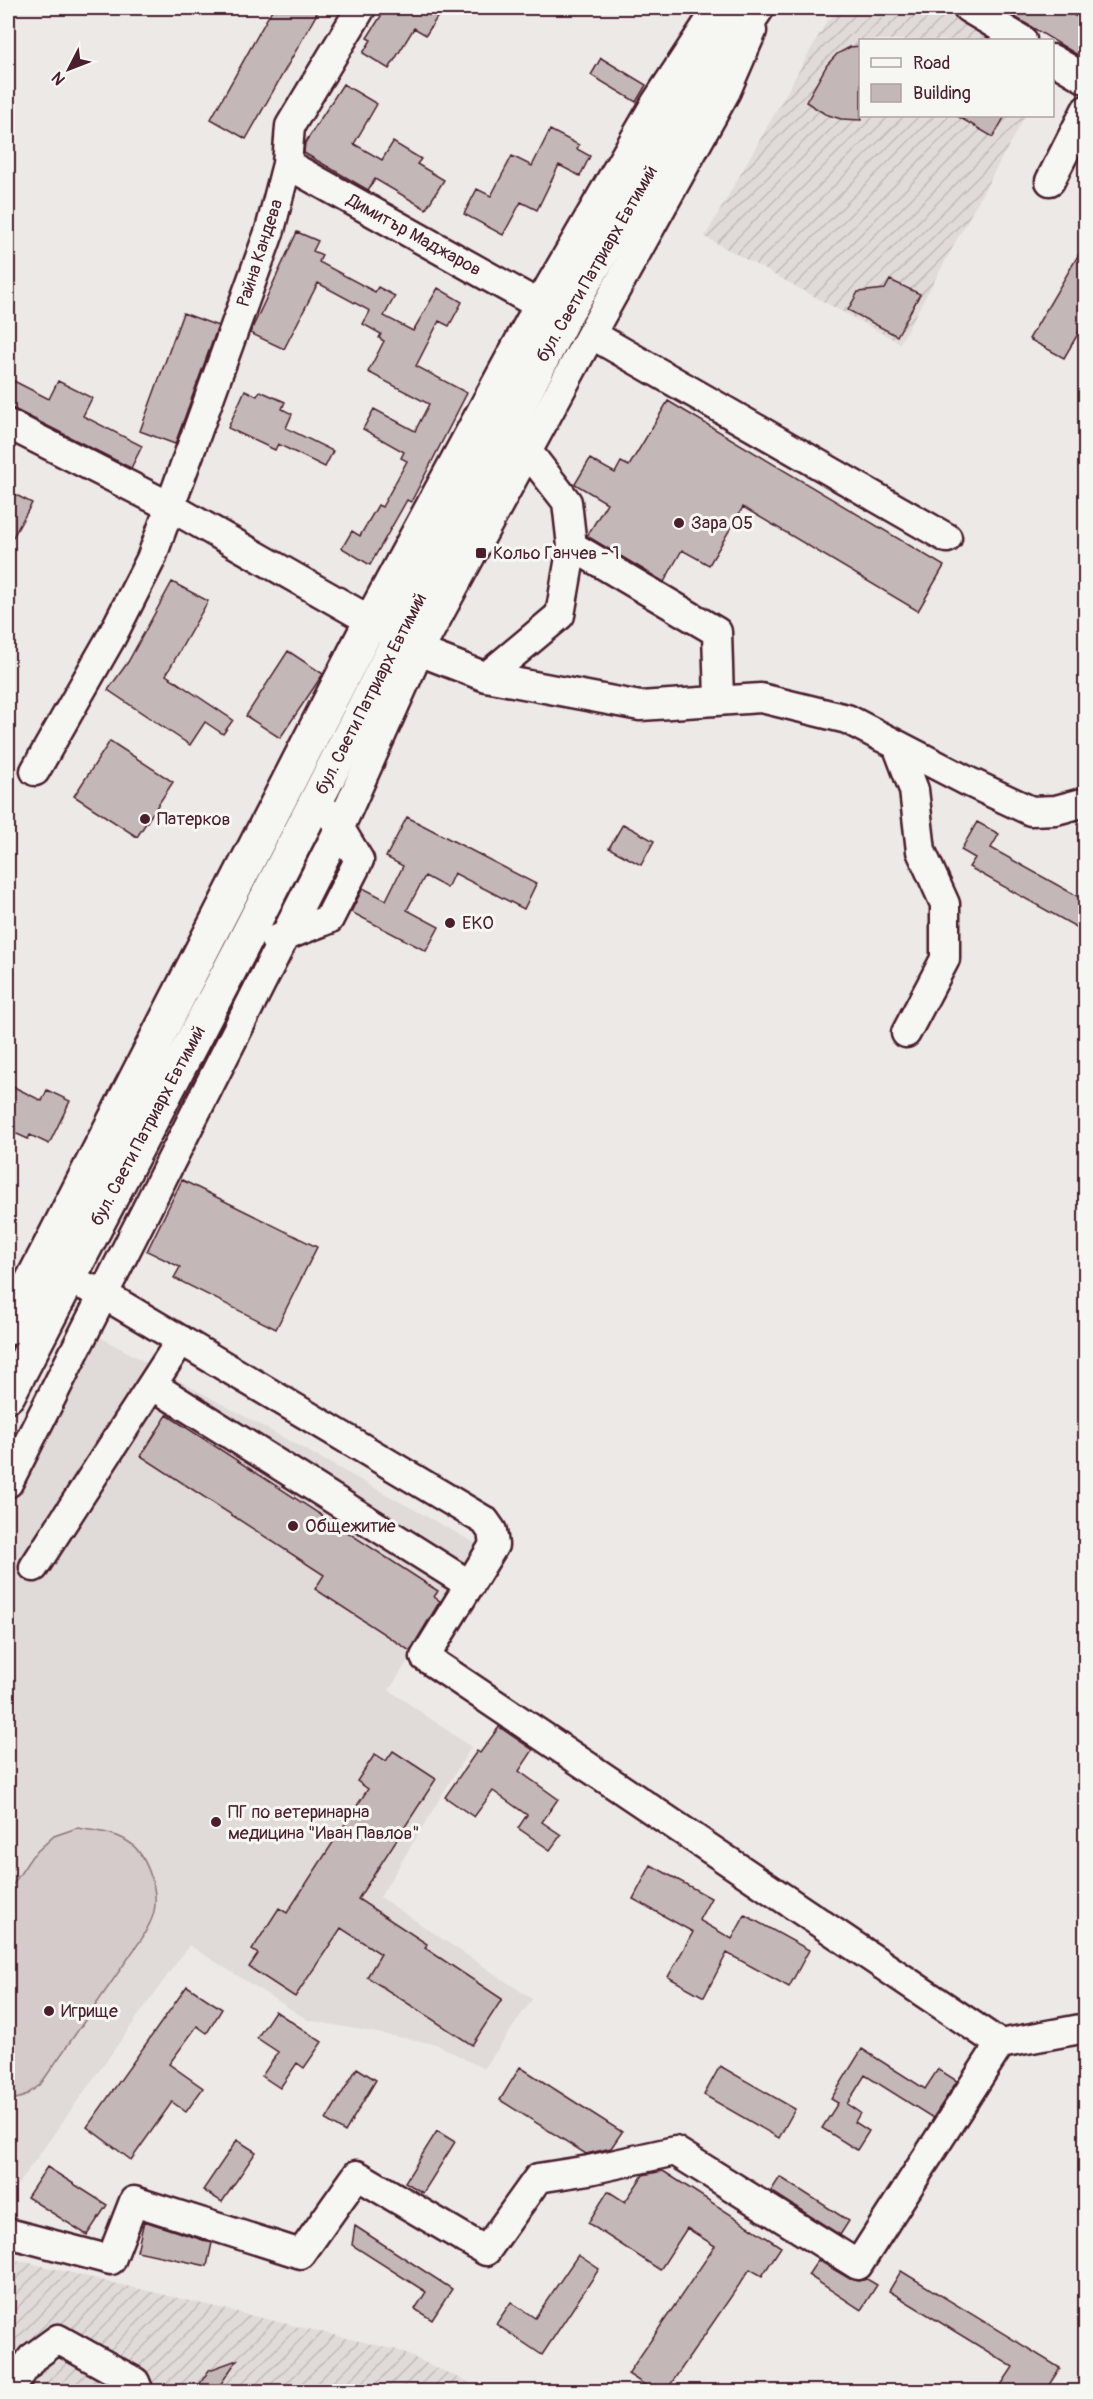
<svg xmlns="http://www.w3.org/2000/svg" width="1093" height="2399" viewBox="0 0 1093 2399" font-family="Pangolin,sans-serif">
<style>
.built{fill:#e0dad8}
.industrial{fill:url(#industrial-furrows)}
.pitch{fill:#d4cbca;stroke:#8f757a;stroke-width:1.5}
.building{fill:#c4b7b7;stroke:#4a1f2b;stroke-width:1.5}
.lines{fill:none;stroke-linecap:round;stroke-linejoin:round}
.minor-casing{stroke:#4a1f2b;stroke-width:33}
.major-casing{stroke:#4a1f2b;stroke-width:38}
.minor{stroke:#f6f6f2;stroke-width:28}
.major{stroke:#f6f6f2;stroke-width:33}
.poi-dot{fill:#4a1f2b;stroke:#f6f6f2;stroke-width:2}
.labels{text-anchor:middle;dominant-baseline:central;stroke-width:6;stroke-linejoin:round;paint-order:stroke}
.street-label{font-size:18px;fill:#4a1f2b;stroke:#f6f6f2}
.poi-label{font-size:18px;fill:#4a1f2b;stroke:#f6f6f2;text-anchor:start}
</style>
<defs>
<pattern id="industrial-furrows" width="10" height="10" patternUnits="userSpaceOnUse" patternTransform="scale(1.5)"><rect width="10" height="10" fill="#e0dad8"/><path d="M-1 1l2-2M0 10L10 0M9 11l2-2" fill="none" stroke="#c2bbba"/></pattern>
</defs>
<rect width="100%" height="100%" fill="#ece9e6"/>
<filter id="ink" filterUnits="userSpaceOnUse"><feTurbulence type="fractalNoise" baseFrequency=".0167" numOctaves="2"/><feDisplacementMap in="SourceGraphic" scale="12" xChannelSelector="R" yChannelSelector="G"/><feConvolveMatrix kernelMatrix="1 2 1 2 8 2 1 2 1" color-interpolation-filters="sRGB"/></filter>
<g filter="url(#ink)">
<!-- built -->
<path class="built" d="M98,1336L482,1547L389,1690L471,1747L380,1897L532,1999L484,2069L436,2044L308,2020L189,1945L8,2198V1508Z"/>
<!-- industrial -->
<path class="industrial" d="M875,8H935L993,40H860V116H1025L900,343L705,237L827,21L837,14L853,9L870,16Z
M8,2258L397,2350L488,2391L8,2392Z"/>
<!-- pitch -->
<path class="pitch" d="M77,1828C93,1831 113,1832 127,1841C146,1852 159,1890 154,1911C153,1920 146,1929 143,1937L40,2085L23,2097L8,2101V1892L32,1856L54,1836Z"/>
<!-- building -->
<path class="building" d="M273,8H320L246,139L211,119Z
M386,8H443L426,35L414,28L389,69L363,53L371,40L367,38Z
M1000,8H1061L1086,22V60Z
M861,46V120L841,119L825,114L806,102L827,65L837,54L850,47Z
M601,58L646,85L636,102L591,75Z
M343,84L377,104L354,144L382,160L393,142L421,159L417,164L444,180L426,209L375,179L368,190L304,153L305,143Z
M957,116H1005L993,137Z
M550,130L579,145L577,149L590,156L580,176L559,165L537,210L521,202L503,235L464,214L477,189L491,196L512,156L532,166Z
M297,232L318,241L313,251L322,255L319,262L375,292L378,287L395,296L384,316L413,331L438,288L462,302L449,326L439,321L416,366L467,393L411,502L407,500L370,565L342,548L352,531L360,536L378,505L382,507L407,461L401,458L404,452L363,429L374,409L415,431L429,404L368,372L384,341L379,338L381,334L363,324L370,311L318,283L284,349L250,333Z
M1086,242V320L1064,358L1029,339Z
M890,280L920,294L897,336L848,310L858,292L885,289Z
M183,313L218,326L175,444L140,431Z
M8,378L49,399L58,381L92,398L83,416L142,446L131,468L8,406Z
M245,390L257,396L260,391L285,402L282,409L292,414L286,428L333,451L325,467L278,444L275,450L228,428Z
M668,401L944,566L918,611L743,507L709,565L682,550L664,582L587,536L607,503L575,484L590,459L615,473L621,462L629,466Z
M8,491L32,503L8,546Z
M172,582L208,601L166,675L233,720L223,734L205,722L190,745L108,690L128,662Z
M288,651L323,674L280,738L246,716Z
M110,741L173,782L137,837L74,796Z
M407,817L536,884L524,909L454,873L447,888L425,876L407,910L439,927L426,951L351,912L363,888L386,900L403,866L386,857Z
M977,822L999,834L991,848L1086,901V915L1078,928L969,867L975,858L961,850Z
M623,824L654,841L641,865L609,848Z
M8,1084L42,1101L47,1090L70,1101L49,1144L30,1135L28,1139L8,1130Z
M182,1180L317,1247L276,1329L174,1278L180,1267L147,1251Z
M167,1415L438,1591L434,1597L440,1601L410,1651L315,1589L324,1575L141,1456Z
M499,1727L533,1750L519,1771L558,1799L542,1822L561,1835L550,1850L518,1828L527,1815L493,1791L474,1817L445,1797L477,1751L480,1753Z
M393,1751L436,1779L358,1899L427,1944L425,1948L502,1999L472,2045L367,1977L381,1954L341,1928L295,1997L249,1967L258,1954L252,1950L279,1908L287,1913L368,1789L357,1781L375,1754L386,1761Z
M651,1865L711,1898L699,1920L732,1939L745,1915L809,1950L789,1987L727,1953L704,1997L668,1977L693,1932L633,1899Z
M187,1986L222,2009L207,2033L197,2026L169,2064L203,2088L186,2112L172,2102L131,2160L87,2127Z
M275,2011L322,2042L304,2068L297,2063L280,2088L262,2076L278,2052L257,2038Z
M862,2049L925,2089L938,2069L957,2081L933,2118L865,2075L847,2104L860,2113L855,2122L869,2131L857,2150L822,2128L838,2103L831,2099Z
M720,2066L795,2109L779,2138L704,2095Z
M520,2067L622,2132L611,2148L586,2154L500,2100Z
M357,2068L376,2080L345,2132L326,2120Z
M437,2131L455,2142L423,2193L405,2182Z
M237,2140L256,2152L222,2202L203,2190Z
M47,2167L107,2205L87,2235L27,2197Z
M663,2171L781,2247L762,2276L750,2269L666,2391H654L628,2374L715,2246L687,2228L660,2270L588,2223L608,2191L625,2202L643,2175Z
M780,2177L849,2221L840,2235L771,2191Z
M144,2221L212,2243L207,2266L137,2251Z
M355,2226L452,2289L432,2320L415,2309L426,2292L352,2245Z
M578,2255L599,2269L542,2355L496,2324L511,2302L535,2318Z
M818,2260L850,2279L858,2281L867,2279L877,2285L861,2310L808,2275Z
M901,2271L1060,2368L1045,2391H997L1013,2367L889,2291Z
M237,2360L216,2391H195L209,2370Z"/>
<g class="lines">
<defs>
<path id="minor" d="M968,8L1022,40
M1052,59L1086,79
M287,164L541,306
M1050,181L1086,110
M591,334L947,538
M8,424L169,506L371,621L419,651L486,677L640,706L761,698L847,719L967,781L1031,811L1056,810L1086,802
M572,546L717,632L719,700
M486,677L560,615L572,546L567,502L529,453
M897,745L914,790L921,851L945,904V959L906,1033
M35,771L112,636L151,559L270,230L287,164L290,126L361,8
M275,940L329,919L359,860L331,814
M152,1385L470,1585
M8,1483L340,827L419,651L591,334L726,91L752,31
M34,1567L181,1340
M1000,2044L1086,2028
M8,2233L111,2260L134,2201L301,2254L357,2175L486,2251L538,2178L589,2170L675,2151L858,2265L1000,2044L425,1657L494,1545L492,1531L485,1521L103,1294L68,1279
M8,2392L32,2358L58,2339L135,2382L139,2392"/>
<path id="major" d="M8,1328L371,621L541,306L658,104L721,8
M8,1395L239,952L563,318L682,117L757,8"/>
</defs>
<!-- minor casing -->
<use href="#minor" class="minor-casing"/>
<!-- major casing -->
<use href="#major" class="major-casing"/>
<!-- minor -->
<use href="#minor" class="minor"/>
<!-- major -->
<use href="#major" class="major"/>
</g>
</g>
<!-- markers -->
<g class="poi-dot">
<circle cx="679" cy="523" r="6"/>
<rect x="475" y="547" width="12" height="12" rx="3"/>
<circle cx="145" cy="819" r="6"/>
<circle cx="450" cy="923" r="6"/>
<circle cx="293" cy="1526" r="6"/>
<circle cx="216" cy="1822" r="6"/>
<circle cx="49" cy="2011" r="6"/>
</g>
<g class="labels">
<!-- street labels -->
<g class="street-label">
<text transform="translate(414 235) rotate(29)">Димитър Маджаров</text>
<text transform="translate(260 253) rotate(-72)">Райна Кандева</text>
<text transform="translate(597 264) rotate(-60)">бул. Свети Патриарх Евтимий</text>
<text transform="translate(371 694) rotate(-63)">бул. Свети Патриарх Евтимий</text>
<text transform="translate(148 1126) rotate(-62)">бул. Свети Патриарх Евтимий</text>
</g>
<!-- poi labels -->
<g class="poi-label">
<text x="691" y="523">Зара 05</text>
<text x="493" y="553">Кольо Ганчев - 1</text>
<text x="157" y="819">Патерков</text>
<text x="462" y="923">EKO</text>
<text x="305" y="1526">Общежитие</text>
<text x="228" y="1812">ПГ по ветеринарна<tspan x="228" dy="21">медицина "Иван Павлов"</tspan></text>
<text x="61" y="2011">Игрище</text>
</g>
</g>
<!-- margin -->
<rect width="1093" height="2399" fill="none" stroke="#f6f6f2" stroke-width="30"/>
<rect x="15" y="15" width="1063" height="2369" fill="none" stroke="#4a1f2b" stroke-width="2" filter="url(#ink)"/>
<!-- legend -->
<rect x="859" y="39" width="195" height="78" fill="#f6f6f2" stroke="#b1a0a2" stroke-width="1.5"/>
<rect x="871" y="58" width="30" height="9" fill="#f6f6f2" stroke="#b1a0a2" stroke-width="1.5"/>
<text x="913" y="69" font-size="18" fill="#4a1f2b">Road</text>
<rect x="871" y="84" width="30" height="18" fill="#c4b7b7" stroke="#b1a0a2" stroke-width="1.5"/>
<text x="913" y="99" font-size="18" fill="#4a1f2b">Building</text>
<!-- north arrow -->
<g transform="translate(69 69) rotate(228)" stroke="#f6f6f2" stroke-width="4.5" paint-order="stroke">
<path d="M0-4.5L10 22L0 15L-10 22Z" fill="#4a1f2b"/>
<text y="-9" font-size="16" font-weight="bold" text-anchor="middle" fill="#4a1f2b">N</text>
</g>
</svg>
